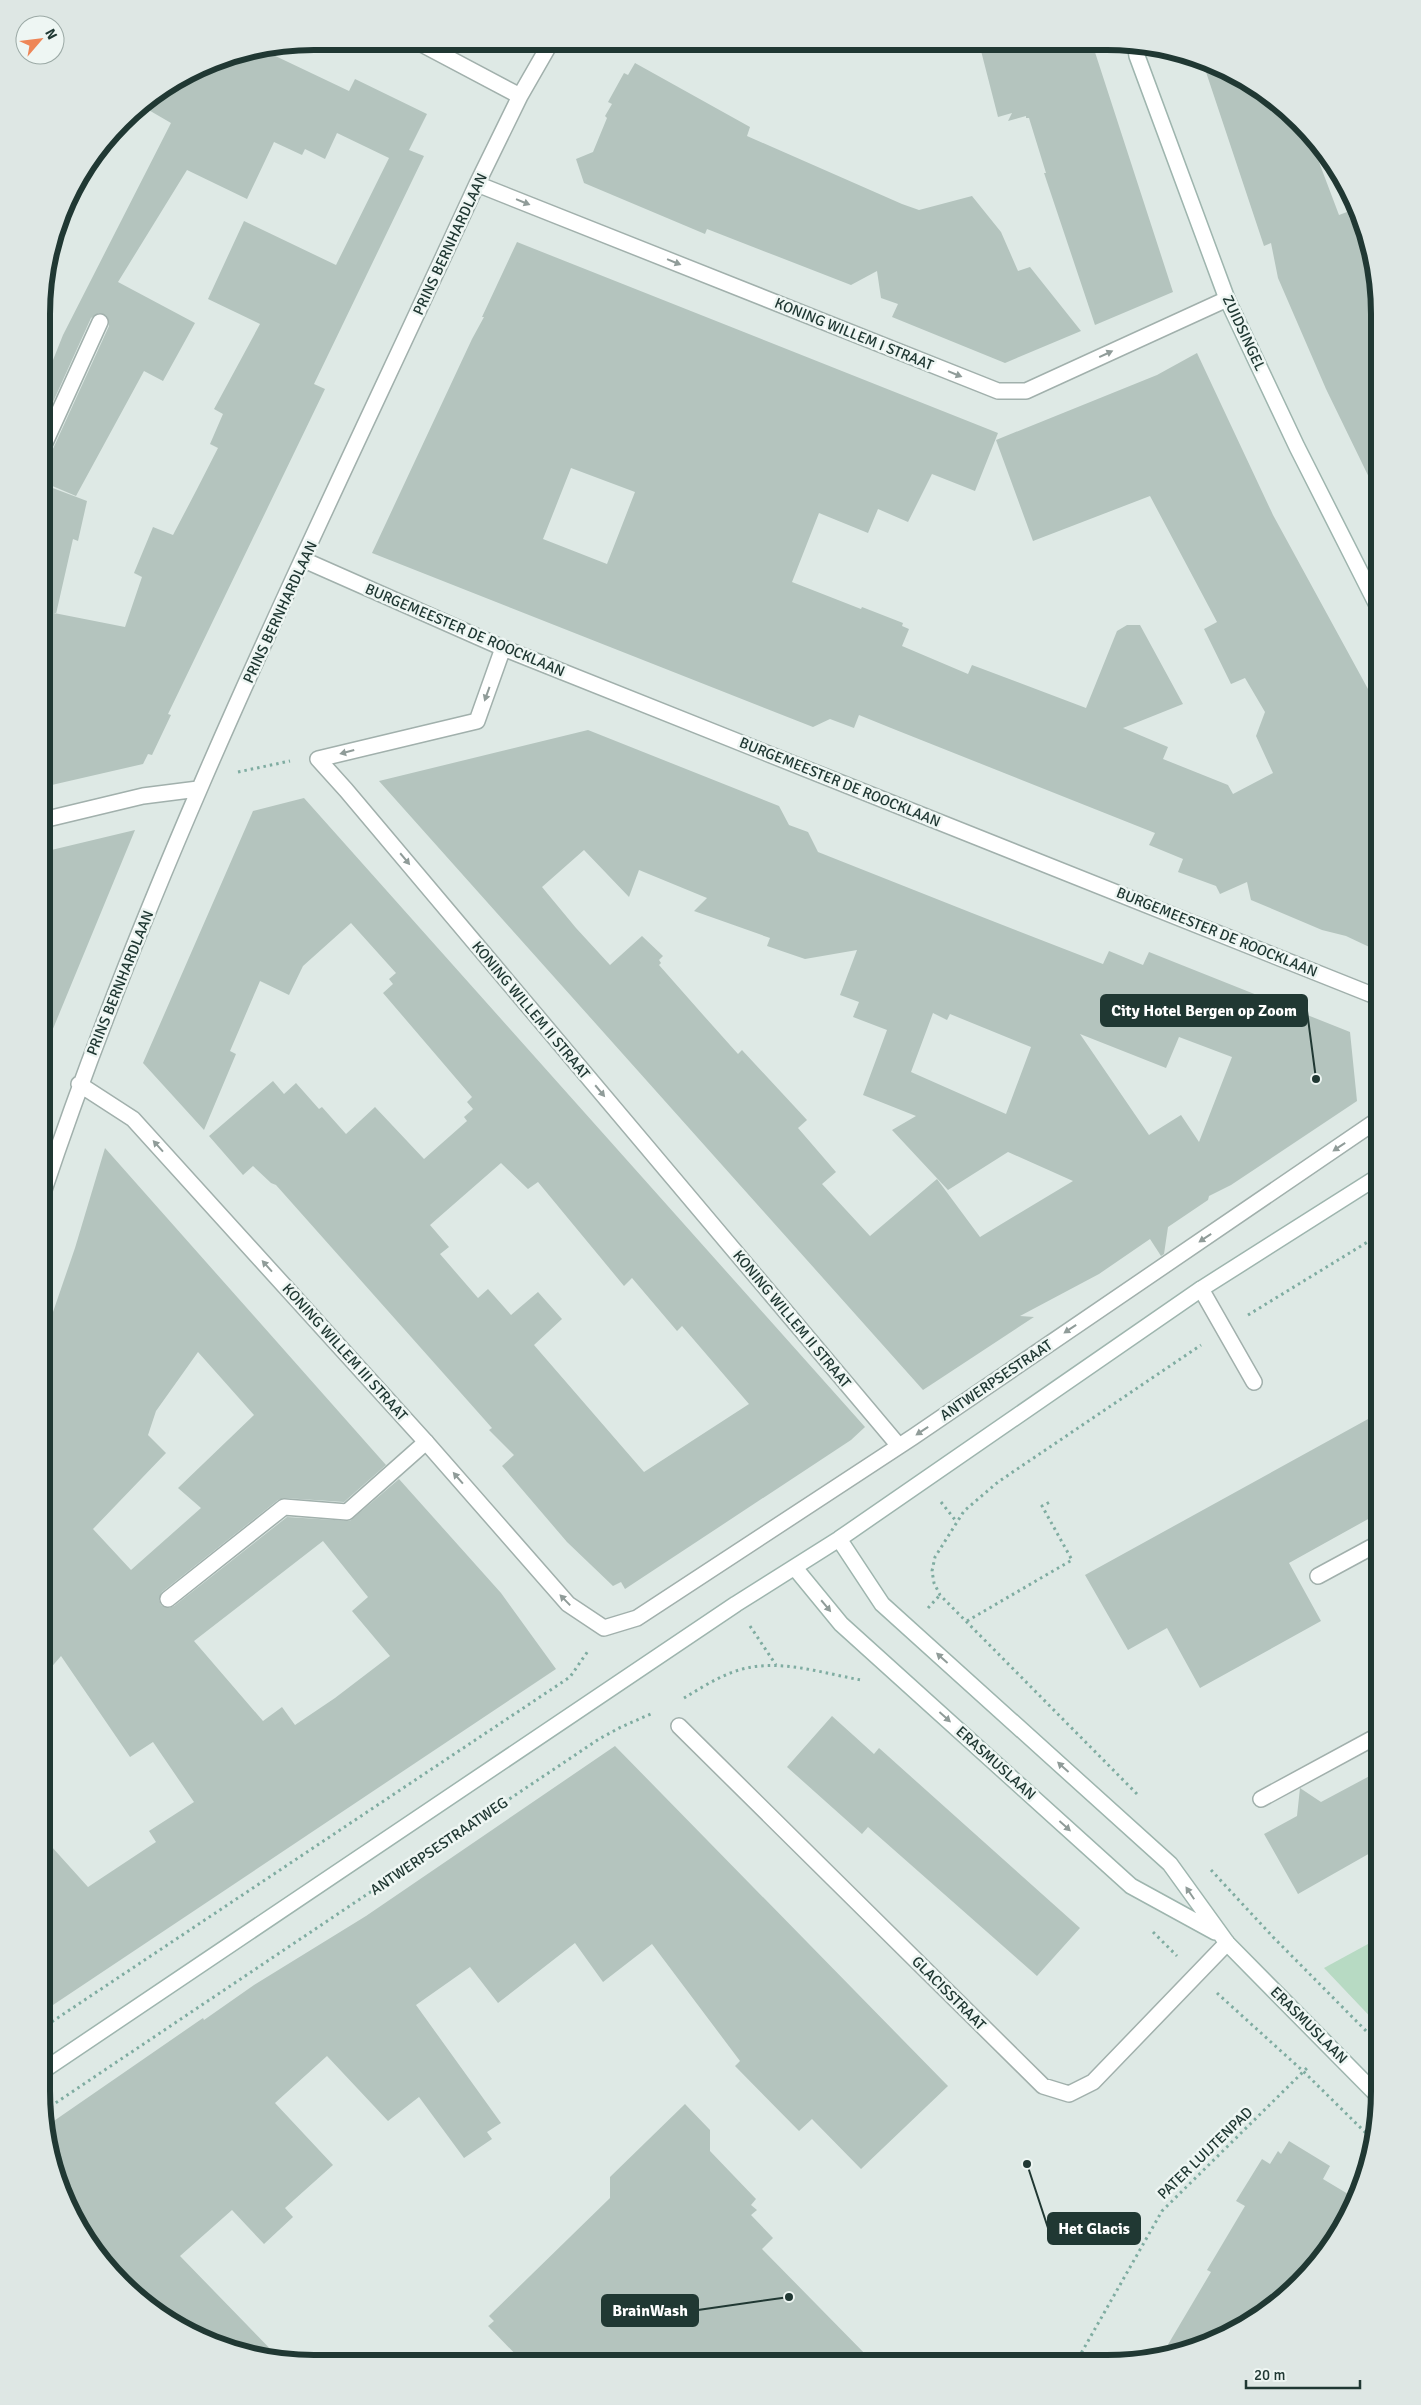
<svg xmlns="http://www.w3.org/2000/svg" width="1421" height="2405" viewBox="0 0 1421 2405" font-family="Signika,sans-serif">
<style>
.green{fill:#b7dac3}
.building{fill:#b4c4be;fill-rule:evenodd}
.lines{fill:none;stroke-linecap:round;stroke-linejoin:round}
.lane-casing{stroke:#a1b0ac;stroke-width:18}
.street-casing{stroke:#a1b0ac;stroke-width:18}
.secondary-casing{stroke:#9eb5ae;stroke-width:18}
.path{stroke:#7faca1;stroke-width:3;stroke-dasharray:2.5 4;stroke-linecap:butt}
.lane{stroke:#fff;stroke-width:15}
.street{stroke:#fff;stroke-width:15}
.secondary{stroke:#fff;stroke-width:15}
.oneway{fill:#909c99}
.labels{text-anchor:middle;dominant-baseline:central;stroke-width:5;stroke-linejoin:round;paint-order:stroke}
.street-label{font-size:15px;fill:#203833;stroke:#eef6f3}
.rim{fill:none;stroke:#203833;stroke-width:6}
.leader{fill:none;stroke:#203833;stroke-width:2}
.callout-dot{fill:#203833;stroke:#eef6f3;stroke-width:2}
.callout{fill:#203833;stroke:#203833;stroke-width:2}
.callout-label{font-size:16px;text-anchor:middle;font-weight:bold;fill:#fff}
</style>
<rect width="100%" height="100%" fill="#dee9e5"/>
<!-- green -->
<path class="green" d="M1379,1938V2026L1324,1968Z"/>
<!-- building -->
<path class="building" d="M979,43H1092L1173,292L1095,325L1044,173H1046L1029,118H1026V116L1008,121L1012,113L998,117Z
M267,52L349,91L355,79L427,114L409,150L424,156L314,384L325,389L182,685L168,714L171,715L152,755L148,754L143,764L43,787V504L50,487L87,501L78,541L73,539L56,614L54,613L125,627L142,577L134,573L153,527L173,535L196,491L218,448L210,444L223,414L214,409L260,324L208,299L244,221L336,265L389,158L337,133L325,159L305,149L302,155L274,142L247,199L187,170L118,282L195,323L163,381L144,371L76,496L43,482V456L52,451L109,326L107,316L99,313L91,318L43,424V385L63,335L171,123L140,105L210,62Z
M1202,60L1212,62L1273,98L1308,133L1339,215L1347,212L1370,267L1380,314V500L1326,389L1278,278L1271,243L1264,246Z
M635,63L750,127L747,136L902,204L919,210L972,196L1001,232L1018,271L1030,267L1081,331L1005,363L892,317L898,304L881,298L877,271L851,285L707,229L705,234L584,183L576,159L593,152L607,118L605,116L612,104L608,102L624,73L628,75Z
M517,242L998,433L975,491L932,474L908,522L878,509L868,533L819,513L792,582L861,609L862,607L903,623L902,626L909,629L902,646L968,674L972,665L1086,708L1117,631L1127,625H1140L1183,704L1123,728L1168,747L1163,759L1228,785L1233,794L1273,773L1256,736L1265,712L1245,678L1231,684L1204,629L1217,622L1150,496L1033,541L996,440L1157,375L1197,353L1273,515L1380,711V952L1346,936L1322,930L1251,900L1247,882L1220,894L1216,886L1178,872L1183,859L1149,845L1155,833L891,728L859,715L854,728L830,719L813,727L372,553L472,339L484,317H482ZM571,468L635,492L607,564L543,539Z
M588,730L779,806L789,825L808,832L818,852L972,913L1103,964L1109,951L1143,965L1149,952L1350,1032L1357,1101L1231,1185L1209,1196L1208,1200L1168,1227L1164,1254L1161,1256L1150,1239L1099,1274L1020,1316L1034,1317L923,1390L379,781ZM584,850L629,897L639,870L707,898L694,911L770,938L767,946L805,959L857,950L840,995L859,1002L853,1017L887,1030L863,1095L916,1116L892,1130L948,1190L1008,1152L1073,1181L980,1237L937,1179L870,1236L822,1184L836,1172L798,1128L807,1120L742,1050L738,1054L704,1016L659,965L661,963L659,960L663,956L642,936L610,965L576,928L542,887ZM933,1013L947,1020L950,1014L1031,1047L1006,1114L911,1072ZM1080,1034L1166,1068L1179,1037L1232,1057L1199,1142L1181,1115L1149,1135Z
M304,798L865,1427L851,1440L625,1589L621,1582L613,1586L567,1542L502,1466L514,1455L489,1430L492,1428L276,1185L271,1183L253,1166L243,1175L209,1136L273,1081L284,1094L296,1083L319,1109L322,1107L346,1134L375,1107L424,1159L467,1121L464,1117L473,1109L467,1102L472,1097L383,993L393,984L389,979L396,973L351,923L303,966L289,995L260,981L230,1051L236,1054L204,1130L143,1063L253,811ZM501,1163L528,1189L538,1182L624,1286L632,1278L677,1331L682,1326L749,1404L644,1472L534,1345L562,1319L538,1292L511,1315L488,1289L478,1298L440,1254L449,1247L430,1225Z
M135,830L43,1053V852Z
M105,1148L386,1465L344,1502L285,1498L278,1500L162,1592L159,1600L161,1605L169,1608L174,1606L287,1517L350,1521L399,1479L501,1593L556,1669L41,2013L42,1836L88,1887L156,1842L149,1831L194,1802L153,1742L130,1757L61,1656L42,1678V1344L75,1248ZM198,1352L254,1415L178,1488L201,1508L131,1570L93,1529L166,1453L148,1435L156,1411ZM323,1541L368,1597L352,1611L390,1656L335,1698L295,1725L282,1707L263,1721L194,1641Z
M1379,1413V1513L1289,1563L1321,1621L1200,1688L1167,1628L1128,1650L1085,1575Z
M832,1716L874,1754L879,1748L1080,1928L1037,1976L868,1827L862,1834L787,1767Z
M615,1746L948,2086L861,2169L812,2119L799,2131L735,2066L740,2061L652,1944L603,1982L575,1943L498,2003L470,1967L416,2005L501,2123L487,2132L492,2139L464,2158L419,2097L388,2121L327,2056L275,2103L333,2165L285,2208L293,2217L264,2244L232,2210L180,2256L282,2361L209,2343L148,2307L97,2257L62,2195L48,2125L203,2018L204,2020L254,1985L366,1916Z
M1379,1771V1848L1298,1894L1264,1834L1297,1816L1300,1788L1321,1802Z
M685,2104L710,2130V2151L756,2199L751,2205L757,2210L751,2215L773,2238L762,2249L874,2363L523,2362L488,2326L494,2321L489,2316L610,2198V2177Z
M1289,2141L1330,2166L1323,2179L1348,2194L1342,2205L1350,2210L1324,2257L1273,2308L1211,2343L1163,2353L1211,2272L1207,2270L1245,2206L1236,2201L1262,2159L1270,2164L1278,2151L1281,2154Z"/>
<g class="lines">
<defs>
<path id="lane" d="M43,447L100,322
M1201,1289L1254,1382
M1318,1576L1379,1543
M168,1599L284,1507L347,1512L426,1442
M1261,1799L1379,1735"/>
<path id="street" d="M418,42L520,96
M477,184L998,391H1026L1227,299
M304,560L503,648L1380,998
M503,648L477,721L318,759L346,790L899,1446
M43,820L143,796L198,789
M79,1084L133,1119L426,1442L568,1604L604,1628L637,1618L913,1437L1379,1119
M42,1196C158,847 324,517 477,184L520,96L551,42
M679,1726L1043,2086L1069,2094L1093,2082L1227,1943"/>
<path id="secondary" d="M1135,44L1137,56L1227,299L1297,447L1380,611
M839,1539L882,1604L1170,1864L1227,1943L1379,2097
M795,1568L841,1624L1131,1886L1215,1932
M41,2072L736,1604L839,1539L1201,1289L1379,1176"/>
</defs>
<!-- lane casing -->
<use href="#lane" class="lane-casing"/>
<!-- street casing -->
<use href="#street" class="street-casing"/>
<!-- secondary casing -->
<use href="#secondary" class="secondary-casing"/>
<!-- path -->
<path class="path" d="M238,772L290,761
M1248,1315L1379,1235
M941,1502L956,1521
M928,1608L940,1595
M967,1621L1072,1560L1042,1506L1050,1502
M750,1626L776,1665
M684,1698C701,1688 719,1676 739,1670C778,1658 822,1673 861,1680
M1137,1794L940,1595L934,1583L932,1571L935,1557L964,1511L998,1482L1201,1345
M1211,1870L1273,1937L1379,2044
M1153,1932L1177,1956
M1217,1993L1304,2072L1372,2139
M41,2029L570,1677L588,1651
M45,2110L599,1739L621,1727L653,1713
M1075,2364L1162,2211L1309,2066"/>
<!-- lane -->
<use href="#lane" class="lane"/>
<!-- street -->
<use href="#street" class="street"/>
<!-- secondary -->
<use href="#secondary" class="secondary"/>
</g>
<!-- one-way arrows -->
<defs><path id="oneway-solid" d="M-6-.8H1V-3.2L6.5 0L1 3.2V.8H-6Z" transform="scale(1.25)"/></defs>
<g class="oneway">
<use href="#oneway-solid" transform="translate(523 202) rotate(22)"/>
<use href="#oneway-solid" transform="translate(674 262) rotate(22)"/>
<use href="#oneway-solid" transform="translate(1106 354) rotate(-25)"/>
<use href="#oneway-solid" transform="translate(955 374) rotate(22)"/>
<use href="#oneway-solid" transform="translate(487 694) rotate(110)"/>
<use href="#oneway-solid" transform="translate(347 752) rotate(165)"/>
<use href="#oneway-solid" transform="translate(405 859) rotate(50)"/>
<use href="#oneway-solid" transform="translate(600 1091) rotate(50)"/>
<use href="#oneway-solid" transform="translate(158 1146) rotate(-132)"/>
<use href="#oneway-solid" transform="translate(1339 1147) rotate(146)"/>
<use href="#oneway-solid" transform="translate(1205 1238) rotate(146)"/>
<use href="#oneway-solid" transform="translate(267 1266) rotate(-132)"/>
<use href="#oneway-solid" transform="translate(1070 1329) rotate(146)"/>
<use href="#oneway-solid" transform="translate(922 1431) rotate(146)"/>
<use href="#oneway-solid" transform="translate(458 1478) rotate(-131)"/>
<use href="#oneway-solid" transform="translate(565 1600) rotate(-134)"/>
<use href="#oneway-solid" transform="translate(826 1606) rotate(50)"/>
<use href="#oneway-solid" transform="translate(942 1658) rotate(-138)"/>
<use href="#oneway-solid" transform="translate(945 1717) rotate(42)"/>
<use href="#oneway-solid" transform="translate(1063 1767) rotate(-138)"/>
<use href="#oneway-solid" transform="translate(1065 1826) rotate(42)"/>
<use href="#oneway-solid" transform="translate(1190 1893) rotate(-124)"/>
</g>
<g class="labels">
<!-- street labels -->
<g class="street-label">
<text transform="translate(450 244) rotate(-65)">PRINS BERNHARDLAAN</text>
<text transform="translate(1244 333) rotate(65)">ZUIDSINGEL</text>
<text transform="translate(854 334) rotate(22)">KONING WILLEM I STRAAT</text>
<text transform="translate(280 612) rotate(-65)">PRINS BERNHARDLAAN</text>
<text transform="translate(465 630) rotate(23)">BURGEMEESTER DE ROOCKLAAN</text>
<text transform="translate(840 782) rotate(22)">BURGEMEESTER DE ROOCKLAAN</text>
<text transform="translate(1217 932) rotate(22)">BURGEMEESTER DE ROOCKLAAN</text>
<text transform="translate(120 983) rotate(-68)">PRINS BERNHARDLAAN</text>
<text transform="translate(531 1010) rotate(50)">KONING WILLEM II STRAAT</text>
<text transform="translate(792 1319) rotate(50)">KONING WILLEM II STRAAT</text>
<text transform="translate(345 1352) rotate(48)">KONING WILLEM III STRAAT</text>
<text transform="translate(996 1380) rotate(-34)">ANTWERPSESTRAAT</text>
<text transform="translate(996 1763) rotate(42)">ERASMUSLAAN</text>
<text transform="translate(439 1846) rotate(-34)">ANTWERPSESTRAATWEG</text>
<text transform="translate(949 1993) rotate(45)">GLACISSTRAAT</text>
<text transform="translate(1309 2025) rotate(45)">ERASMUSLAAN</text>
<text transform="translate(1205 2153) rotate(-44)">PATER LUIJTENPAD</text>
</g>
</g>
<!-- crop -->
<path d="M0 0H1421V2405H0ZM314 50H1107A264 264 0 0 1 1371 314V2091A264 264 0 0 1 1107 2355H314A264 264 0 0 1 50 2091V314A264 264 0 0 1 314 50Z" fill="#dee7e4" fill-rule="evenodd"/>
<path class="rim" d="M314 50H1107A264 264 0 0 1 1371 314V2091A264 264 0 0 1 1107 2355H314A264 264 0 0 1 50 2091V314A264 264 0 0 1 314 50Z"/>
<!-- callouts -->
<path class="leader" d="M1316 1079L1307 1011M1027 2164L1048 2228M789 2297L698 2310"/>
<g class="callout-dot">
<circle cx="1316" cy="1079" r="5"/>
<circle cx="1027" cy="2164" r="5"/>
<circle cx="789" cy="2297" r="5"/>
</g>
<g class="callout">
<rect x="1101" y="995" width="206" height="31" rx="5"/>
<rect x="1048" y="2213" width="92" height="31" rx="5"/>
<rect x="602" y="2295" width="96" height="31" rx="5"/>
</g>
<g class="callout-label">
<text x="1204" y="1016">City Hotel Bergen op Zoom</text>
<text x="1094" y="2234">Het Glacis</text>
<text x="650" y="2316">BrainWash</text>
</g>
<!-- north arrow -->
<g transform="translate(40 40) rotate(62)"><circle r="24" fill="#eef6f3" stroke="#9caaa6"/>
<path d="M0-4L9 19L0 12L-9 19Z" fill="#ee8657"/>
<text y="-8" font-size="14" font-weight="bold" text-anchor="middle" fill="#203833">N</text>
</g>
<!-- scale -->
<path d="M1246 2380v8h114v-8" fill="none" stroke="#203833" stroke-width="2.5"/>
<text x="1254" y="2380" font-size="15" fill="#203833" stroke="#eef6f3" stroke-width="4" paint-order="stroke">20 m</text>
</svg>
